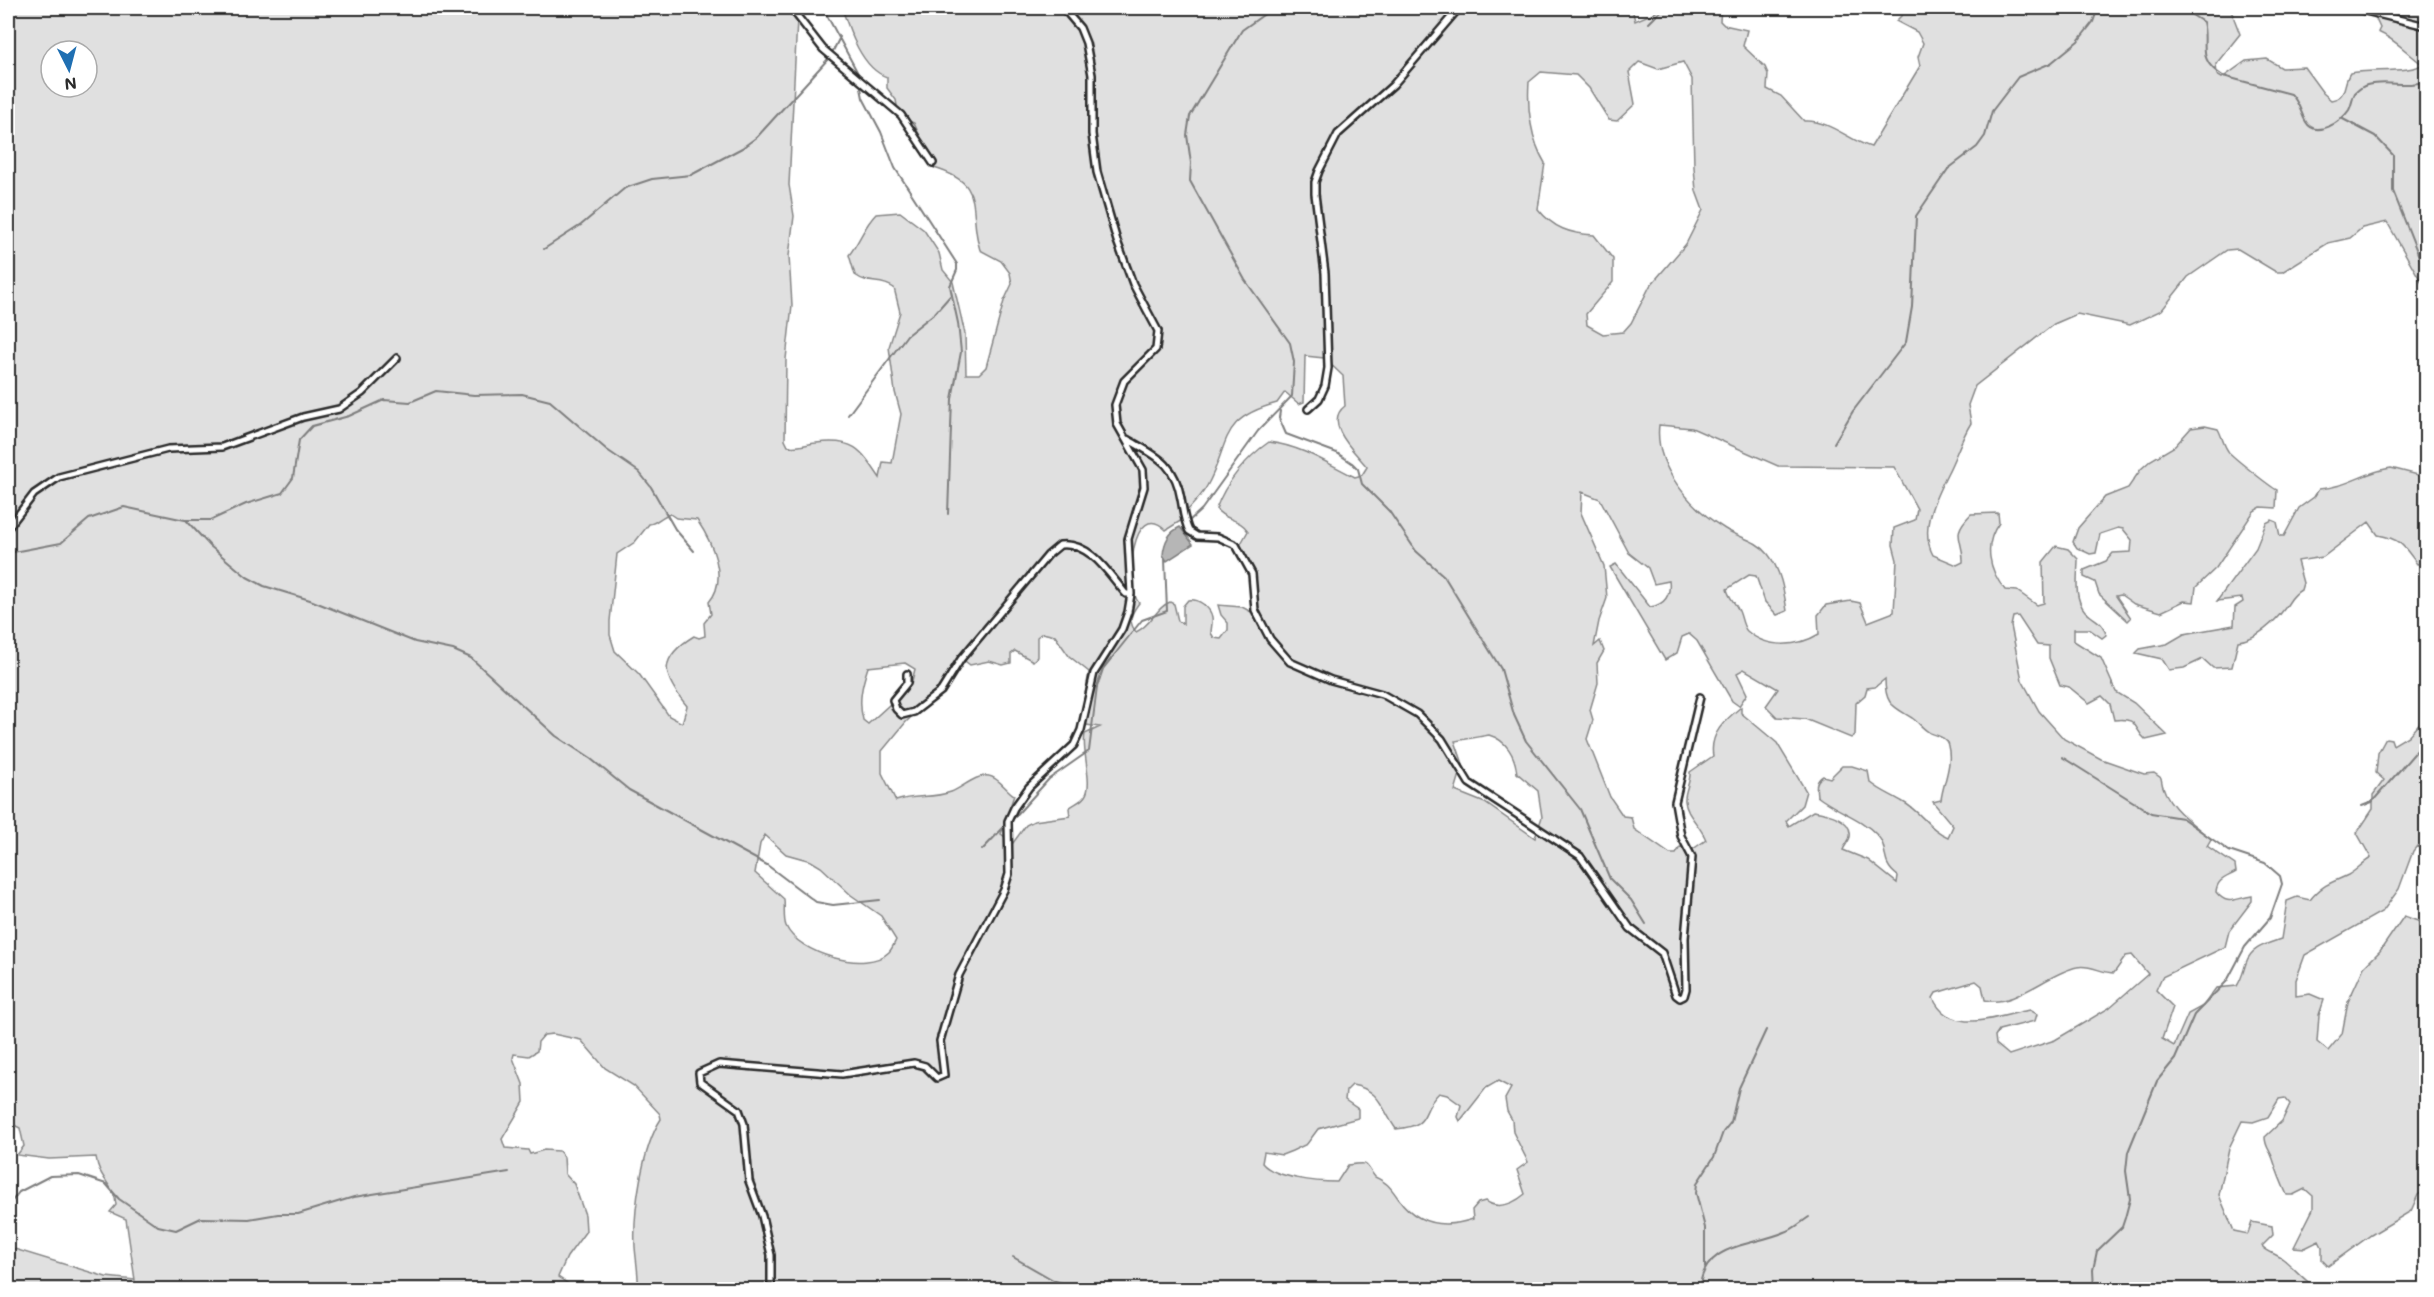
<svg xmlns="http://www.w3.org/2000/svg" width="2434" height="1297" viewBox="0 0 2434 1297" font-family="Mali,sans-serif">
<style>
.green{fill:#e0e0e0;stroke:#868686;stroke-width:1.5;fill-rule:evenodd}
.water{fill:#b6b6b6;stroke:#7e7e7e;stroke-width:1.5}
.lines{fill:none;stroke-linecap:round;stroke-linejoin:round}
.stream{stroke:#7e7e7e;stroke-width:2}
.street-casing{stroke:#2b2b2b;stroke-width:10}
.street{stroke:#fff;stroke-width:5}
</style>
<rect width="100%" height="100%" fill="#fff"/>
<filter id="ink" filterUnits="userSpaceOnUse"><feTurbulence type="fractalNoise" baseFrequency=".0167" numOctaves="2"/><feDisplacementMap in="SourceGraphic" scale="12" xChannelSelector="R" yChannelSelector="G"/><feConvolveMatrix kernelMatrix="1 2 1 2 8 2 1 2 1" color-interpolation-filters="sRGB"/></filter>
<g filter="url(#ink)">
<!-- green -->
<path class="green" d="M8,8H789L797,19L789,185L794,216L789,256L792,305L786,359L785,440L788,446C798,448 806,444 816,443C853,438 860,448 880,478L883,462L892,463L901,414L895,392L889,347L900,312L894,288C880,278 870,286 855,275L849,255C860,241 864,226 876,214L900,212L924,230L939,253L943,270L953,282L965,334L966,374H979L986,367L1004,301L1012,284L1010,273L1001,261L980,250C967,208 988,184 934,168L914,123L899,117L896,100L887,88V77C862,69 849,30 842,8H1632L1635,21L1656,12L1657,8H1721L1720,21L1724,25L1747,30L1743,46L1765,67L1768,74L1767,89L1781,96L1804,121C1828,119 1850,141 1871,147L1920,66L1918,57L1923,43L1917,32L1896,21L1905,12L1923,8H2230L2240,34L2216,64L2217,75L2222,78L2246,61L2267,59L2282,68L2304,67L2323,93L2331,100C2348,97 2342,85 2350,73C2367,69 2415,73 2422,64C2407,53 2395,39 2378,32L2380,28L2373,13L2350,8H2426V290L2387,222L2362,228L2350,238L2328,243L2282,272H2276L2238,249L2227,250L2188,277L2162,310L2130,325L2077,314L2054,324L1975,386L1968,405L1971,423C1961,439 1956,457 1947,474C1935,499 1919,528 1933,555L1957,565L1963,562C1964,538 1949,536 1971,514L1998,513L1999,523C1983,545 1989,570 2005,590L2017,591L2037,605L2044,603L2043,562L2056,546L2068,549L2078,559C2078,576 2073,597 2085,611C2093,620 2104,621 2106,635L2102,638L2089,629H2074V641L2101,658L2116,692L2134,703L2167,735L2146,740C2132,728 2140,717 2114,720L2110,704L2102,696L2089,703L2069,687L2060,685L2049,658V646L2037,645L2018,616L2013,617L2011,626L2022,680L2039,711L2064,739L2101,759L2144,774L2154,773L2161,778C2164,805 2191,822 2211,839L2207,846L2235,865L2236,872C2226,878 2217,879 2216,892C2228,907 2235,898 2252,896V901L2229,931L2225,947L2162,977L2156,990L2173,1007L2162,1039L2174,1046L2188,1014L2203,1006L2216,988L2237,986C2242,978 2243,972 2246,963C2251,947 2267,944 2281,939L2287,901L2297,897L2310,900C2322,884 2332,883 2348,875C2357,870 2362,863 2371,858L2357,833L2373,809V795L2384,780L2376,773L2378,753L2386,738L2391,739L2393,745L2408,736L2426,716V851L2417,846L2413,851L2399,889L2383,911L2305,955L2296,980V996L2310,994L2324,1000L2319,1015L2317,1042L2328,1051L2342,1034L2348,1002L2364,967L2380,951L2404,916L2426,924V1189L2418,1195L2411,1211L2371,1235L2328,1266L2322,1260V1247L2319,1241L2305,1248L2294,1247L2313,1209V1196L2305,1189L2293,1195H2287C2281,1182 2277,1172 2273,1159C2270,1150 2265,1147 2265,1137L2282,1121L2290,1104L2285,1098L2279,1099L2268,1117L2253,1122L2242,1121L2229,1148L2219,1195L2234,1231L2248,1234L2252,1222L2272,1226L2273,1235L2262,1246C2267,1252 2276,1254 2283,1259C2296,1269 2305,1283 2321,1289H638C639,1275 636,1261 635,1247C633,1212 642,1148 661,1119L660,1114L634,1086L605,1068L581,1040L553,1034L544,1035L538,1042L537,1051L529,1056L514,1054L513,1058L523,1084L524,1102L502,1139L505,1148L528,1150L530,1154L544,1150L559,1151L564,1157L565,1174L574,1184L585,1215L586,1231L567,1257L558,1277L573,1287L572,1289L115,1290L98,1284L84,1289H8V1233L11,1248L106,1277L135,1280L126,1219L110,1212L116,1205C115,1185 99,1180 96,1157L49,1159L17,1155L24,1146L20,1128L8,1122ZM51,51H87V87H51ZM1639,62L1658,69L1683,62L1692,79L1694,167L1696,191L1703,210L1686,244L1650,286L1631,323L1623,332L1603,334L1587,325L1586,314L1613,282V259L1594,235C1570,234 1553,228 1538,209L1545,163C1531,140 1527,109 1529,82L1541,72L1576,75L1589,88L1609,120L1617,121L1635,104L1629,72ZM1305,356L1324,358L1343,376L1345,406C1322,423 1356,453 1367,467L1362,475L1355,477C1327,463 1301,446 1269,442C1247,457 1225,483 1216,509C1225,521 1240,518 1248,531L1239,547C1259,567 1256,589 1257,615L1242,607L1218,605L1221,615L1228,623V630L1221,639L1214,638L1211,633C1211,627 1213,623 1212,617C1210,607 1198,598 1188,600L1183,606V624L1178,621L1174,604L1170,602C1155,608 1152,625 1136,632C1127,621 1132,612 1139,603C1123,584 1133,497 1166,530L1182,520L1183,515C1192,506 1201,497 1207,486C1231,443 1217,419 1277,403L1285,392L1299,404L1304,402ZM1659,425L1692,428L1778,466L1894,467L1917,509L1915,520L1894,528L1893,545L1897,560L1894,612L1868,622L1860,603L1851,601L1826,605L1818,615L1819,634C1798,647 1767,649 1747,631C1742,626 1742,616 1738,609C1734,601 1729,598 1727,589L1749,575L1756,576L1765,602L1777,615L1787,611C1784,592 1781,570 1768,554C1757,540 1740,538 1725,529C1691,508 1654,467 1659,425ZM1582,492L1600,499L1629,553L1648,568L1654,584L1669,581C1671,595 1665,605 1650,607L1616,564L1610,567L1665,660L1677,653L1682,637L1689,634L1697,641L1732,701L1739,706L1747,694L1737,673L1744,669L1778,689L1766,706L1777,717L1805,719L1851,738L1855,735L1856,703L1865,695L1867,688L1875,687L1885,679C1885,705 1893,706 1912,718C1918,722 1923,729 1930,733C1937,736 1947,737 1948,746C1953,764 1943,783 1941,800L1933,802L1953,826L1948,837C1930,830 1920,811 1903,802C1892,795 1880,791 1870,782L1868,771L1852,766H1842L1830,778L1823,776C1815,781 1816,787 1817,796C1836,811 1860,817 1877,835C1890,849 1879,863 1898,876L1897,883L1868,860L1843,850C1845,845 1849,841 1850,837C1853,818 1826,813 1813,811L1789,826L1786,821L1802,805L1806,791L1777,743L1741,713V707C1725,720 1709,734 1713,756L1690,772C1691,782 1684,791 1685,801C1686,815 1701,826 1706,840L1693,849L1680,847L1676,854H1670L1634,829L1631,817L1623,816L1610,797L1587,739L1593,720L1590,710L1598,683L1597,663L1604,651L1600,641L1594,646L1599,621L1607,598L1604,566L1581,513ZM670,514L676,518L697,520C712,542 729,579 709,602L711,614L704,623L705,636L699,638L694,636C658,658 661,675 687,706L682,723L669,716L639,674L615,651L610,635V621L617,554L635,542L649,524C657,523 661,516 670,514ZM1042,633L1055,636L1069,656L1089,672L1080,724L1100,727L1085,734C1081,751 1094,784 1085,796C1082,801 1074,804 1069,808L1070,816L1034,821L1026,825L1013,843L1001,834L1014,795C1006,790 998,777 989,776C976,774 962,788 951,792C932,799 914,794 896,801L882,773V751L906,722L942,688L961,658L970,665L989,661L1003,665L1011,663V654L1015,651L1033,661L1037,657V637ZM905,663L915,669L911,685L868,724L863,720C858,701 862,685 868,667ZM1489,735C1506,740 1515,755 1517,773L1538,791L1542,817L1535,838L1485,803L1455,791L1463,764L1455,741ZM765,835L786,854L811,861L821,867L851,895L881,916L896,940C894,944 892,949 889,952C867,974 798,954 786,926C783,919 785,907 784,899L755,873L760,844ZM2132,955L2148,974L2109,1008L2055,1040L2009,1055L1996,1044L1995,1036L1999,1030L2035,1021L2037,1014L2030,1010C1999,1015 1951,1038 1933,998L1936,993L1976,981L1982,986L1985,1000C2014,1008 2048,973 2077,967C2090,964 2101,973 2114,973L2126,956ZM1498,1081L1511,1088L1505,1099L1507,1111L1512,1120L1513,1132L1528,1162L1517,1170L1525,1194C1513,1204 1499,1210 1485,1201L1478,1203L1472,1210L1473,1219C1443,1229 1417,1225 1398,1198C1390,1187 1388,1183 1375,1177C1364,1163 1370,1162 1348,1165L1337,1182C1318,1182 1274,1178 1262,1163L1264,1152L1282,1155L1292,1151L1307,1144L1318,1129L1358,1118V1109L1345,1100L1346,1091L1352,1085C1381,1090 1381,1108 1396,1129C1434,1125 1418,1113 1439,1093L1447,1095L1461,1105L1458,1117L1460,1121L1486,1088Z
M2205,426L2218,429C2222,436 2223,444 2228,451C2230,455 2272,488 2277,490L2276,508L2261,507L2254,511L2216,568L2196,587L2194,602L2184,601L2161,612L2134,604L2121,595L2116,596L2131,618L2128,621L2099,594L2095,582L2084,577V570L2106,561L2113,553L2131,552L2132,540L2123,529L2118,528L2100,534L2096,553L2090,554L2077,548L2073,542L2078,528L2105,497L2128,488L2141,469L2151,460L2175,446L2191,428Z
M2391,468L2426,477V563L2417,564C2404,546 2401,539 2378,535L2369,522L2323,557L2297,561L2303,583L2301,590C2292,595 2291,600 2285,608C2274,623 2257,639 2238,641L2232,667L2213,668L2203,659L2184,668L2169,670L2162,659L2136,653L2140,649L2167,644L2184,634L2234,625L2235,607L2243,602L2242,598L2217,601L2256,548L2266,523L2272,520L2277,522L2280,536H2284L2299,508L2314,497L2319,489C2348,487 2364,472 2391,468Z"/>
<!-- water -->
<path class="water" d="M1180,527L1193,544L1167,561L1163,555C1164,543 1169,532 1180,527Z"/>
<g class="lines">
<!-- stream -->
<path class="stream" d="M823,8L861,79
M2181,8L2203,22C2209,44 2195,59 2223,76L2291,94C2300,103 2300,112 2306,122C2316,139 2342,121 2349,110C2352,105 2352,98 2355,93C2358,90 2363,86 2367,85C2386,80 2407,88 2426,81
M1649,23L1664,8
M833,51L840,37
M861,88L863,98L881,132L895,168L957,264V270L950,286L958,323L961,352L952,399L948,514
M2341,118L2375,136L2393,155V191L2426,274
M544,249L581,225L625,188L652,179L691,175L742,148L757,137L828,59
M1280,411L1279,418L1286,434L1337,453L1352,463L1358,469L1362,484L1389,511L1416,551L1444,576L1501,669L1514,715L1526,741L1580,809L1610,879L1631,900L1646,924
M848,415L907,335L935,313L950,296
M1834,443L1853,411L1906,342L1912,307L1916,216L1948,169L1977,147L1985,136L1992,111L2018,77L2051,63L2078,41L2093,22L2098,8
M186,520L210,546L247,577L264,586L310,600L415,642L453,650L471,658L556,736L591,759L629,790L767,865L816,902L833,905L880,900
M1188,522L1202,509L1258,431L1292,396L1294,362L1290,343L1245,280L1190,181L1191,163L1187,135L1190,116L1242,30L1273,8
M8,553L61,543L89,519L124,507L185,520H211L246,504L282,493L293,478L299,440L312,426L349,416L384,400L410,402L436,391L474,395L522,394L550,401L607,450L639,472L651,487L675,529L694,551
M8,642H9
M2062,757L2151,813L2182,818L2229,851L2265,863L2280,876L2282,884L2270,918L2245,947L2227,981L2194,1015L2175,1059L2157,1081L2128,1152L2126,1171L2130,1199L2125,1218L2122,1227L2097,1251L2093,1270L2094,1290
M2362,806L2372,802L2426,740
M1012,820L1049,779L1089,751L1097,687L1103,669L1142,620L1167,611L1165,559
M982,850L1004,827
M8,1201H12L19,1192L50,1176L79,1175L106,1184L119,1199L158,1226L176,1230L201,1218L249,1219L278,1214H298L354,1197L509,1172
M1013,1257L1055,1281L1088,1290
M1705,1267V1228L1696,1193L1697,1183L1714,1157L1723,1132L1731,1122L1739,1088L1766,1030
M1699,1290C1704,1242 1750,1247 1785,1232C1794,1229 1801,1222 1809,1217"/>
<defs>
<path id="street" d="M791,8L823,49L901,115L933,163
M2353,8L2426,26
M1308,409L1319,399L1325,386L1328,368L1325,273L1315,194V182L1319,171L1338,134L1393,85L1459,8
M1127,439C1156,456 1175,462 1181,499C1183,509 1184,521 1189,531L1197,536L1218,537L1236,545L1252,574L1255,610L1270,639L1290,662L1331,680L1382,694L1417,714L1442,739L1469,783L1580,856L1630,928L1662,953L1676,995L1680,998L1684,996L1686,989L1685,938L1692,857L1681,836L1675,802L1700,697
M8,528L34,494L59,477L168,449L222,447L303,417L339,409L362,393L397,358
M907,674V683L893,700L896,709L902,715L914,712L941,691L961,659L1048,555L1060,545C1090,541 1109,574 1126,594H1131
M771,1290V1255L762,1216L749,1181L744,1124L739,1110L700,1082L699,1073L719,1064L842,1074L914,1063L925,1066L937,1078L944,1075L940,1041L959,975L1004,890L1009,874L1008,821L1014,808L1029,787L1074,745L1081,730L1094,673L1122,629L1128,612L1131,594L1128,539L1144,487L1143,470L1117,424L1115,405L1124,381L1156,349L1158,331L1133,284L1117,241L1097,172L1092,134V75L1086,43L1080,28L1063,8"/>
</defs>
<!-- street casing -->
<use href="#street" class="street-casing"/>
<!-- street -->
<use href="#street" class="street"/>
</g>
</g>
<!-- margin -->
<rect width="2434" height="1297" fill="none" stroke="#fff" stroke-width="30"/>
<rect x="15" y="15" width="2404" height="1267" fill="none" stroke="#2b2b2b" stroke-width="2" filter="url(#ink)"/>
<!-- north arrow -->
<g transform="translate(69 69) rotate(174)"><circle r="28" fill="#ffffff" stroke="#aaaaaa" stroke-width="1.5"/>
<path d="M0-4.5L10 22L0 15L-10 22Z" fill="#1f6fb2"/>
<text y="-9" font-size="16" font-weight="bold" text-anchor="middle" fill="#2b2b2b">N</text>
</g>
</svg>
